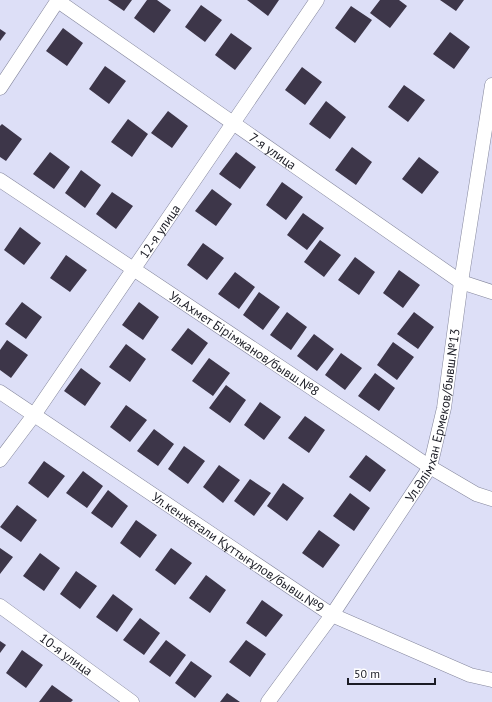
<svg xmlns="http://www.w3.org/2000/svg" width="492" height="702" viewBox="0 0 492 702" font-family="'PT Sans',sans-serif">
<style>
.building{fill:#3d3649}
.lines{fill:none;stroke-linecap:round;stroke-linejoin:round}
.minor-casing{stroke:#85879d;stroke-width:15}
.minor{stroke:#fff;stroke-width:14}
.labels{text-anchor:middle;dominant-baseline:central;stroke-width:4;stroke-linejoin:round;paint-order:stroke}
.street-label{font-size:13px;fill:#1b1c25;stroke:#fff}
</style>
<rect width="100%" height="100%" fill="#dddff7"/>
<!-- building -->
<path class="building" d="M108,0H132L124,11Z
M147,0H157L171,10L154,33L134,18Z
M247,0H279L268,16Z
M380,0H399L407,6L390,28L370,13Z
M440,0H464L456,11Z
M201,5L222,20L205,42L185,27Z
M351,6L372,20L355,43L335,28Z
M63,28L83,43L67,66L46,51Z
M0,29L6,33L0,41Z
M450,32L470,47L454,69L433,54Z
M231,33L252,48L235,70L215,55Z
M105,66L126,81L109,104L89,89Z
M302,67L322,82L305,105L285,90Z
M404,85L425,100L408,122L388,107Z
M326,101L346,117L330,139L309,124Z
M168,111L188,126L172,148L151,133Z
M128,119L148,134L132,157L111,142Z
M2,124L22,139L6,161L0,157V126Z
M352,147L372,162L356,185L335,170Z
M50,152L70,167L54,189L33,174Z
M236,152L256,167L240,189L219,174Z
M419,157L439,172L422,194L402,179Z
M81,170L101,185L85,208L65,193Z
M282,182L303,197L286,220L266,205Z
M212,189L232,204L216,226L195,211Z
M112,192L133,206L116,229L96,214Z
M303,213L324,228L307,250L287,235Z
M20,227L41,243L24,265L4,250Z
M320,240L341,255L324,277L304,262Z
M203,243L224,258L207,280L187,265Z
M66,255L87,270L70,292L50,278Z
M355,257L375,272L359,295L338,280Z
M399,270L420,285L403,308L383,293Z
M235,272L255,287L239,309L218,294Z
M259,292L280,307L263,330L243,315Z
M22,302L42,317L26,339L5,324Z
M139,302L159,317L143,340L122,325Z
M287,312L307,327L291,350L270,335Z
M414,312L434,327L418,349L397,334Z
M188,328L208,343L192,365L171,350Z
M314,334L334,349L317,371L297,356Z
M7,340L28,355L11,378L0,370V350Z
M393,342L414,357L397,380L377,365Z
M126,344L146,359L130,382L109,367Z
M341,353L362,368L345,390L325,375Z
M209,358L230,373L213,396L192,381Z
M81,368L101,383L85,406L64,391Z
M375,373L395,388L379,411L358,396Z
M226,385L246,400L230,423L209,408Z
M260,402L281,417L264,440L244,425Z
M126,405L147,420L130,442L110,427Z
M305,416L325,430L309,453L288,438Z
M154,429L174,444L158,466L137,451Z
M184,446L205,461L188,484L168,469Z
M366,455L386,470L370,492L349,477Z
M44,461L65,476L48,498L28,483Z
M219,465L240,480L223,503L203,487Z
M83,471L103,486L87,508L66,493Z
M250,479L271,493L254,516L234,501Z
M283,483L304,498L287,521L267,506Z
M108,490L128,506L112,528L91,513Z
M350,493L370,508L354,531L333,516Z
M17,505L37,520L21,542L0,527Z
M136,520L157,535L140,558L120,543Z
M319,530L340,545L323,568L302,553Z
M0,548L13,557L0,574Z
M171,548L192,563L175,585L155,570Z
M40,553L60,568L44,591L23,576Z
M76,571L97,586L80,609L60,594Z
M206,575L226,590L210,613L189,598Z
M113,594L133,609L117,632L96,617Z
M262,600L283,615L266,637L246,623Z
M140,618L160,633L144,655L123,640Z
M166,640L186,655L170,677L149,662Z
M246,640L266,654L250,677L229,662Z
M0,641L6,645L0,653Z
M22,650L43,665L26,688L6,673Z
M191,661L212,676L195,698L175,683Z
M52,685L73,700L71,702H39Z
M227,693L240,702H220Z"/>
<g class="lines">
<defs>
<g id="minor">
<path id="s1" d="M58,1L461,282L492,292"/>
<path d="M0,88L58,0"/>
<path id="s2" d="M0,180L430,467L476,494L492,499"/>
<path id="s3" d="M0,392L332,615L470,675L492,680"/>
<path id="s4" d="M0,460L34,415L317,0"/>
<path id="s5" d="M0,606L132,702"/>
<path id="s6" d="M268,702L332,615L430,467L444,408L461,282L492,85"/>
</g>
</defs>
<!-- minor casing -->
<use href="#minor" class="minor-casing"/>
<!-- minor -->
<use href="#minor" class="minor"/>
</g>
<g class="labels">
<!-- street labels -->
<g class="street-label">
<text stroke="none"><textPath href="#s1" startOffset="262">7-я улица</textPath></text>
<text stroke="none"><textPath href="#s4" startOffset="279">12-я улица</textPath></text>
<text stroke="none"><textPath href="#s2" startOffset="294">Ул.Ахмет Бірімжанов/бывш.№8</textPath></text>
<text stroke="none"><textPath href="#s6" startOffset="336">Ул.Әлімхан Ермеков/бывш.№13</textPath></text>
<text stroke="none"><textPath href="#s3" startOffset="287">Ул.кенжеғали Құттығұлов/бывш.№9</textPath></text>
<text stroke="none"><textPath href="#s5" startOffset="82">10-я улица</textPath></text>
</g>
</g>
<!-- scale -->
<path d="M348 678v6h87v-6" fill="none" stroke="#1b1c25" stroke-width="2"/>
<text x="354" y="678" font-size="12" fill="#1b1c25" stroke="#ffffff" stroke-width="3" paint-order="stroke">50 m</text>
</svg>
